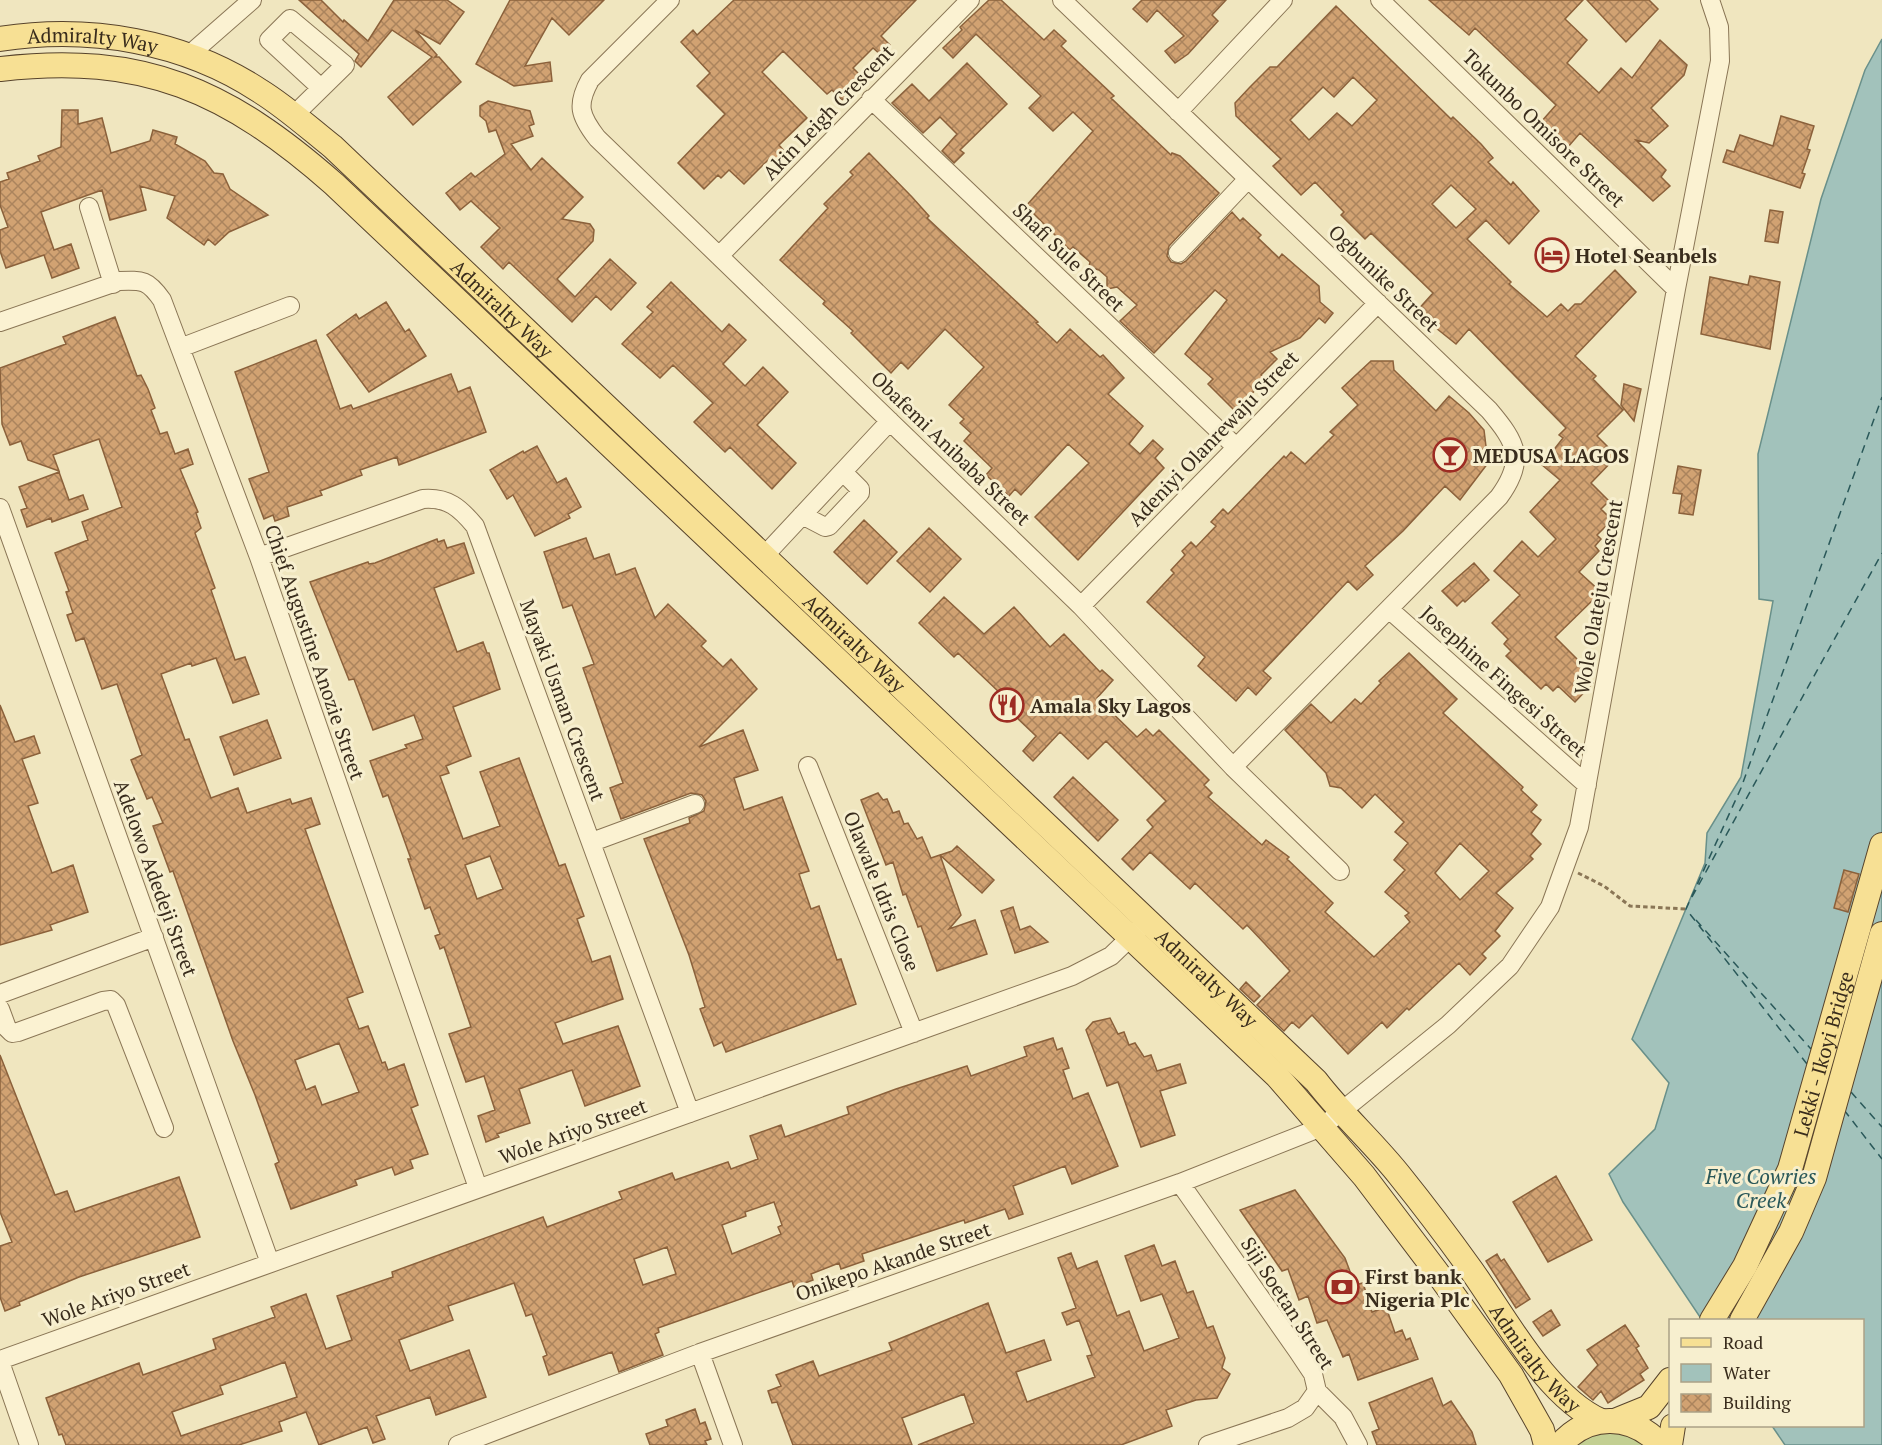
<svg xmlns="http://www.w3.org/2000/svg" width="1882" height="1445" viewBox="0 0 1882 1445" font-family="'PT Serif',serif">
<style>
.grass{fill:#c3cf92}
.water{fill:#a2c2bb;stroke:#69908a;stroke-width:1.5}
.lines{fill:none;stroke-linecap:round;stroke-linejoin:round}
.ferry{stroke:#2a5859;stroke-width:1.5;stroke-dasharray:8 6;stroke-linecap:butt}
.building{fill:url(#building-cross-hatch);stroke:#8b613b;stroke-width:1.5;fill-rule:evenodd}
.minor-casing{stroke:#8a7656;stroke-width:20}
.major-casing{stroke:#57432b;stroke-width:26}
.path{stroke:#8a7656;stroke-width:3;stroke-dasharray:4.5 3;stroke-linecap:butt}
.minor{stroke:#fbf2d2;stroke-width:18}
.major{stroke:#f7e094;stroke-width:24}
.labels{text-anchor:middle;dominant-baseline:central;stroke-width:6;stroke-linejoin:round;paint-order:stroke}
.street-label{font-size:20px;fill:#392c1c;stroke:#f7efcf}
.poi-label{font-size:20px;font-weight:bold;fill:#392c1c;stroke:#f7efcf;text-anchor:start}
.water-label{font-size:21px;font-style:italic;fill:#2a5859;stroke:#f7efcf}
</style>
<defs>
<pattern id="building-cross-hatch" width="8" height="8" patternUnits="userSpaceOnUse" patternTransform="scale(1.5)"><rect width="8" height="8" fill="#d1a272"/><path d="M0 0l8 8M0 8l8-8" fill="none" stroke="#ab845d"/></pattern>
</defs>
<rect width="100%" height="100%" fill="#f0e6bf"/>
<!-- grass -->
<path class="grass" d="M1602,1431L1627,1433L1646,1445H1575Z"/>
<!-- water -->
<path class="water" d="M1882,39V1445H1785L1772,1426H1862V1320H1702L1623,1202L1609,1174L1655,1129L1669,1083L1632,1039L1705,863L1707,833L1741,777L1773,601L1759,599L1758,454L1821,199L1865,70Z"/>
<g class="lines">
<!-- ferry -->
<path class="ferry" d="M1692,897L1882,553
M1696,920L1811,1049
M1807,1064L1686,909L1741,788L1882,397
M1851,1092L1882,1127
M1844,1110L1882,1159"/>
</g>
<!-- building -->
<path class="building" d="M299,0H321L343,22L344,20L368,41L394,0H447L464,12L440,44L415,30L437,55L435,57H439L461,82L413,125L388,97L432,57L392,30L361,67L355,61L359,54Z
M510,0H604L569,35L552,18L525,66L550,62L552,81L514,86L476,64Z
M734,0H916L881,36L890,45L881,55L873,48L853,68L864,79L842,100L832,90L827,94L783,51L762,72L807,118L779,145L785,152L774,163L770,158L744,184L729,170L721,178L718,175L704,189L678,163L725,114L697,86L710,73L681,42L693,30L697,35Z
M989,0H1001L1044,40L1054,30L1066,41L1061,46L1114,96L1111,98L1171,155L1172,153L1180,156L1219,193L1169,246L1167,256L1171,262L1181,264L1186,261L1232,212L1240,221L1243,218L1261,235L1258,238L1279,258L1282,254L1319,286L1320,302L1333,313L1325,323L1319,318L1300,338L1270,352L1277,359L1261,375L1266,379L1235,411L1208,384L1213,379L1185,354L1227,300L1215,290L1154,353L1120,321L1137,305L1117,287L1107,289V277L1099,270L1089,267L1090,262L1073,247L1070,250L1026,206L1093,131L1073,112L1053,131L1029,108L1041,96L976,34L953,58L943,48L962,30L960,27Z
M1142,0H1226L1212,15L1218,21L1188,54L1175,63L1165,51L1184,36L1157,10L1147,22L1133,9Z
M1429,0H1583L1565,19L1587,40L1567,63L1599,93L1621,68L1632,78L1660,40L1687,65L1684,75L1651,108L1668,126L1649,143L1636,140L1666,170L1661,177L1670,186L1653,201L1580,133L1568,147L1541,122L1556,105L1475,28L1469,35Z
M1587,0H1649L1658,9L1626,42Z
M1336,6L1451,119L1453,117L1481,144L1493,158L1488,162L1511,185L1513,182L1539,211L1509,244L1486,220L1467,239L1511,282L1509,284L1547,317L1561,304L1568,311L1575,304H1581L1615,270L1636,292L1575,356L1596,376L1593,379L1623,410L1597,436L1617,456L1591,483L1609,501L1601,509L1612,520L1597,535L1601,539L1595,546L1599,551L1579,572L1601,592L1555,637L1587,669L1583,673L1593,683L1575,702L1558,686L1553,691L1546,684L1541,689L1506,656L1511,651L1504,644L1508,639L1492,623L1520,595L1494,571L1522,541L1538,557L1556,539L1530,512L1560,480L1542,465L1563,438L1559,435L1566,428L1469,329L1456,344L1416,312L1433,293L1371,233L1365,239L1341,215L1344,212L1315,182L1301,195L1273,166L1281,159L1236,116L1235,103L1250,87L1270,67H1277ZM1353,77L1377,100L1352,126L1337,113L1309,140L1290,120L1323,87L1334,97ZM1451,185L1476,209L1456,228L1432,204Z
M967,63L1007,104L960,150L964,153L954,163L942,151L957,134L940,117L923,133L892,103L912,84L929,101Z
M488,101L530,111L534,124L529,126L533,136L511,144L531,170L542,158L583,197L562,219L590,224L594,230L593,241L557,279L575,297L610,259L636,283L611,310L596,296L572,322L509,262L503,269L481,247L500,228L471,201L460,210L446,193L471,173L475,177L505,154L496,130L489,132L486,121L480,116V106Z
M62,110H78V124L102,118L111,153L150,141L153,130L177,137L175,144L205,161L214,173L223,174L230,189L268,215L229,232L215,245L208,239L204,245L167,218L175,196L140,186L146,210L110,220L102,190L41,212L54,250L71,244L79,268L52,278L44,255L6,268L0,251V230L8,227L0,205V182L9,179L7,173L40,161L38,156L61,147Z
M1781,116L1814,126L1807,149L1810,150L1802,173L1805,174L1800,188L1723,162L1727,150L1734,152L1740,135L1773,146Z
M869,153L912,197L929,216L927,218L1038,322L1036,323L1057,343L1070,329L1100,357L1103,355L1124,378L1108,394L1143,426L1129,444L1140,454L1153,440L1163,449L1155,458L1164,468L1078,560L1035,517L1089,463L1068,444L1021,495L1015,489L1009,496L986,475L992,468L964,441L971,433L960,423L964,419L949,405L984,367L945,329L908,369L901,362L891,373L851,333L853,331L823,304L825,301L780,260L828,208L824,204L853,175L850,172Z
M1770,210L1783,212L1778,243L1765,241Z
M1750,276L1780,282L1770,349L1701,334L1710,277L1748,285Z
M671,282L722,332L729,324L746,340L723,364L745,386L763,367L788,392L757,425L796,463L772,489L730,447L725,452L694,422L713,403L673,365L660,378L622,344L653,312L647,307Z
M386,302L405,332L409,329L426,356L369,392L327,335L356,314L359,319Z
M115,317L137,376L141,375L148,389L155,408L151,410L160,434L167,432L175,454L188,449L193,464L180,469L198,512L196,513L201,528L195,533L215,588L211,590L235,660L245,657L259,694L233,703L216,658L192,666L191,663L161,674L185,740L189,739L211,798L238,788L247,813L290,799L292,804L311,798L320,824L305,829L363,992L347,998L359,1029L368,1026L382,1063L385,1062L388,1070L404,1064L418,1105L411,1108L428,1154L410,1160L413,1168L395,1175L392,1167L355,1180L357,1185L291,1209L275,1164L279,1162L255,1095L233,1041L173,871L170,872L153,826L163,823L152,797L147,799L131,760L142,755L117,684L102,689L84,638L76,641L67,615L73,613L66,592L69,591L55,553L88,540L82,522L122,507L99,439L53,455L59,471L28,460L21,441L10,445L2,424L0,368L66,344L63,337ZM339,1043L359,1092L322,1105L315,1086L306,1090L295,1060Z
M316,340L340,409L351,405L353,409L451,374L458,392L470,387L486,432L399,465L397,457L360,470L362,475L320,491L322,495L287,507L289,516L275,521L273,515L264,519L249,479L269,472L235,372Z
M1371,361H1393L1394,370L1436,411L1449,396L1469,413L1484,430L1488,463L1460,500L1445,486L1403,531L1365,566L1373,575L1357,590L1348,581L1263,671L1271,678L1256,695L1248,687L1236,701L1198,666L1205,657L1147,602L1174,573L1171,570L1185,555L1182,551L1191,542L1196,547L1216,526L1211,522L1223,509L1228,514L1284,456L1286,458L1291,452L1305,464L1334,435L1330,432L1358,405L1342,388Z
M1624,384L1641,389L1634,421L1621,405Z
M537,446L557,483L566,478L581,507L568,514L570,518L535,536L513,495L507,499L490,470L523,451L524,453Z
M1678,466L1701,470L1693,515L1679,513L1682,494L1673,493Z
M59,472L69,500L83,495L88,509L52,522L51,518L27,527L21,510L27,508L19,487Z
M864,520L897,552L867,584L834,552Z
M929,528L961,559L930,592L897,561Z
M586,538L594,559L609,554L616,575L635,568L655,618L668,604L706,641L701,646L723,667L731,659L757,689L699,747L743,730L758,770L734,778L744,810L782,797L809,871L799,874L811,909L819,906L837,960L841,959L856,1004L726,1052L722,1042L714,1046L700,1009L705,1007L689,955L644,839L690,823L689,818L704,811L706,801L702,795L691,793L621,819L610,788L623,783L583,668L594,664L572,605L563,608L544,552Z
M437,539L438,542L444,540L447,548L464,543L474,573L434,588L457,652L483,642L487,653H489L500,689L453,707L471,756L446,766L449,773L440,776L463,839L500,826L480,772L519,758L559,866L565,864L584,916L577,919L592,962L610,956L623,999L555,1023L563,1044L618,1026L640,1086L585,1106L572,1070L519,1089L530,1123L497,1134L499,1137L486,1142L478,1116L495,1110L484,1076L466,1082L449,1034L471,1027L444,947L440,949L435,936L440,934L430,907L425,909L408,859H411L388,795L383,797L370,761L407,748L405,745L423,739L414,715L373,730L354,679L349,680L310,582L368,562L369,564L375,563ZM490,856L503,889L477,899L465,865Z
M1474,563L1489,580L1465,602L1463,600L1457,606L1442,591Z
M944,597L984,634L1014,607L1050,647L1064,634L1100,672L1102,670L1113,680L1097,698L1137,737L1146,729L1153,736L1159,730L1209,780L1204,785L1212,793L1208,797L1262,845L1266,840L1289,857L1287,859L1333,903L1325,912L1374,957L1410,922L1405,916L1409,913L1385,892L1405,870L1394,860L1408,843L1395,832L1404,822L1375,794L1362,808L1341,788L1330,786L1326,773L1285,730L1311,704L1331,723L1355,699L1361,704L1381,683L1379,681L1409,653L1457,699L1443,713L1523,787L1521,790L1537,805L1531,812L1541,820L1531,834L1541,844L1530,856L1533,859L1496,893L1513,908L1495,931L1500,936L1482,954L1486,958L1470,975L1459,963L1409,1010L1407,1008L1387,1028L1382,1022L1348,1054L1312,1015L1299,1028L1292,1022L1284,1031L1257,1005L1290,971L1265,944L1247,925L1243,929L1195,883L1190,889L1150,852L1133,870L1122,859L1153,827L1147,820L1166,801L1106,741L1088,759L1060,732L1033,761L1023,751L1036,736L997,699L1001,694L958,653L954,657L919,623ZM1460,843L1489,871L1460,900L1435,873Z
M0,705L15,742L34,736L40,753L22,759L38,803L28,806L52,873L73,865L88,912L50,925L52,930L0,945Z
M267,720L281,758L234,775L220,737Z
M1073,777L1118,820L1098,841L1054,797Z
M878,793L883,800L887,799L893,813L899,811L904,824L908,823L917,839L922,837L931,858L940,855L961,915L949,929L975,920L987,954L937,971L921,926L918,927L906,894L903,895L893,862L886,865L861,800Z
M957,846L994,880L982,893L940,855L952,851Z
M1844,870L1859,874L1848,912L1834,908Z
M1013,907L1020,930L1030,926L1048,942L1015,953L1001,911Z
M1246,982L1260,996L1254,1002L1240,989Z
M1110,1018L1118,1034L1124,1032L1129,1045L1135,1043L1144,1057L1151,1055L1157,1071L1180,1064L1186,1083L1160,1091L1175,1135L1141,1147L1118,1082L1107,1086L1086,1030L1093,1022Z
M1053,1038L1057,1050L1062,1048L1069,1068L1063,1070L1073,1099L1088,1093L1118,1166L1072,1184L1065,1166L1013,1186L1023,1214L1009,1219L1005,1209L965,1223L964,1220L862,1254L864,1261L841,1269L839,1263L811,1274L813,1280L794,1287L792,1281L658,1328L659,1332L655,1334L663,1355L619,1372L612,1352L549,1375L543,1357L547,1355L532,1314L526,1316L514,1283L448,1306L453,1320L399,1340L410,1371L469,1350L486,1397L436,1415L430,1397L376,1416L385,1439L373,1443L367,1427L319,1445L306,1412L279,1422L282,1431L239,1445H66L62,1434L59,1435L46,1398L139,1363L143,1375L216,1349L213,1339L275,1317L271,1307L306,1294L326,1349L352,1340L337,1296L393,1277L392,1272L543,1217L547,1227L622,1199L619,1192L672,1173L675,1180L728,1162L731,1169L758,1159L750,1136L781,1125L785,1137L849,1114L847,1107L896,1089L967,1066L971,1076L1027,1056L1024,1047ZM774,1202L782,1225L778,1227L781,1234L732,1254L722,1225L746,1216L745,1212ZM667,1247L676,1274L643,1285L634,1259ZM285,1362L297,1397L181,1436L172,1412L223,1394L220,1386Z
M0,1055L55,1195L67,1191L75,1212L179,1177L200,1237L79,1277L19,1302L20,1305L5,1311L0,1297V1246L12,1242L0,1212Z
M1556,1176L1592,1240L1548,1262L1513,1202Z
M1295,1190L1345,1258L1355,1285L1363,1283L1372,1312L1386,1307L1395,1333L1402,1330L1406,1340L1410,1338L1418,1359L1358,1380L1349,1354L1343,1357L1327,1320L1317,1323L1308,1296L1299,1300L1288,1269L1282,1271L1240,1210Z
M1154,1245L1162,1266L1175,1261L1187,1293L1193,1291L1207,1328L1213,1326L1225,1358L1222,1368L1230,1374L1217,1398L1196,1400L1166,1410L1172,1426L1121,1445H918L974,1423L964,1394L902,1418L912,1445H793L777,1402L772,1403L768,1391L781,1386L776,1375L813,1361L819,1376L892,1350L889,1343L988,1303L1006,1353L1044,1340L1051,1360L1016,1372L1027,1402L1095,1377L1087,1356L1092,1355L1079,1320L1067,1325L1062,1313L1076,1308L1058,1258L1071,1253L1077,1269L1097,1261L1117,1316L1129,1311L1144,1351L1179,1338L1162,1294L1141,1301L1125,1256Z
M1497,1254L1501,1261L1504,1259L1530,1299L1516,1308L1486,1261Z
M1551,1310L1560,1325L1543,1336L1533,1322Z
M1625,1325L1639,1346L1636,1348L1648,1368L1640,1374L1644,1380L1608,1403L1601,1391L1593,1400L1578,1387L1598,1365L1587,1350Z
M1432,1378L1443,1406L1451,1401L1472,1432L1476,1445H1377L1372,1432L1379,1429L1369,1403Z
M695,1409L700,1424L705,1422L711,1439L705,1441L707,1445H650L646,1434L668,1426L666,1420Z"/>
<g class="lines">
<defs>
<path id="minor" d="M670,0L590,80C576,105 580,116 597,138L1081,606L1233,767L1499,497C1526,460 1517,443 1489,410L1062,0
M1380,0L1676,289
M188,56L252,0
M871,99L1236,447
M1178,112L1283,0
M294,115L345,65L290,19L269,40L321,88
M89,207L113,284
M1178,253L1247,180
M719,256L970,0
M0,322L119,281C143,280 148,280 162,300L259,557L478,1188
M180,348L290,306
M0,508L270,1263
M802,515L825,527L829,526L860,493V489L843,472
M765,555L890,421
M259,557L423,499C448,497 460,508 475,526L690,1113
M1081,606L1378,303
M1390,610L1587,785
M808,766L914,1033
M1233,767L1340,871
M592,842L695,804
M0,994L154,937
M0,1009L7,1028L12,1033L18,1032L103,1001L111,1000L116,1005L164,1128
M1180,1183L1297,1350L1313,1374L1317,1391L1343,1417L1358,1445
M700,1353L733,1445
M0,1360L1072,976L1111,956L1138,930
M0,1362L29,1445
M458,1445L700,1353L1180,1183L1322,1127L1448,1025L1510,966L1550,907L1579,827L1676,289L1720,61L1719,27L1710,0
M1208,1445L1288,1418L1305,1408L1317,1391"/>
<g id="major">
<path id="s1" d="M0,39C90,25 184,41 260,91C286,107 309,128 333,147L1316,1081C1342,1115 1374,1143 1400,1176C1425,1207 1449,1239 1472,1271C1506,1319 1547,1397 1601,1421"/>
<path d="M0,69C144,52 228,91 334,184L1277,1076L1364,1176L1436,1271L1511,1375L1542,1430L1546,1445"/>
<path id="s2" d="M1712,1320L1745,1266L1790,1169L1882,845"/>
<path d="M1742,1320L1791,1232L1814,1178L1882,934"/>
<path d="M1617,1420L1649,1407L1670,1380"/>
<path d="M1560,1445C1589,1412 1632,1414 1661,1445"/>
<path d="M1670,1445L1673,1426"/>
</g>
</defs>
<!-- minor casing -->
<use href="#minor" class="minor-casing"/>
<!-- major casing -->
<use href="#major" class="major-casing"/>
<!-- path -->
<path class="path" d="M1578,873L1604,886L1630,906L1686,909"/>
<!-- minor -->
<use href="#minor" class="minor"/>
<!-- major -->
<use href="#major" class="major"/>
</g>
<!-- icons -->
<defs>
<symbol id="hotel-ring" viewBox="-11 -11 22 22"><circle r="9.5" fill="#f7efcf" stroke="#9d2c23" stroke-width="1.5"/><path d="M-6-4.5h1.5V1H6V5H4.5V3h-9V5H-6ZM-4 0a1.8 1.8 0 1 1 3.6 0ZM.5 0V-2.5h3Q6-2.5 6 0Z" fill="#9d2c23"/></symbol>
<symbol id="bar-ring" viewBox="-11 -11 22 22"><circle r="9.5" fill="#f7efcf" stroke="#9d2c23" stroke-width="1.5"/><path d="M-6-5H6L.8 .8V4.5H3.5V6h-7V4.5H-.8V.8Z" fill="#9d2c23"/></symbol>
<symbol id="restaurant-ring" viewBox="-11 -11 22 22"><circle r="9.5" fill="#f7efcf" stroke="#9d2c23" stroke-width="1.5"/><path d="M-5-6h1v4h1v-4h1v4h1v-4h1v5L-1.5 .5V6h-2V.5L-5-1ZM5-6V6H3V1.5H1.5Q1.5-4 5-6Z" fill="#9d2c23"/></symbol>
<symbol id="bank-ring" viewBox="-11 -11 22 22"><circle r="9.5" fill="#f7efcf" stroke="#9d2c23" stroke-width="1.5"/><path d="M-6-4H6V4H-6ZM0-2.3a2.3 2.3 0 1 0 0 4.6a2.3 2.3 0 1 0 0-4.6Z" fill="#9d2c23"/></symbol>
</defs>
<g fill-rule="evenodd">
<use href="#hotel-ring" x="1533" y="236" width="38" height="38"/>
<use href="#bar-ring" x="1431" y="436" width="38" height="38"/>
<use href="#restaurant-ring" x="988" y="686" width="38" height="38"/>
<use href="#bank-ring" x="1323" y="1268" width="38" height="38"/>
</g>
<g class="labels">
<!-- street labels -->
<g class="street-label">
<text stroke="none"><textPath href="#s1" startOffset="93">Admiralty Way</textPath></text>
<text transform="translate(828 112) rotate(-46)">Akin Leigh Crescent</text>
<text transform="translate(1544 128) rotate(44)">Tokunbo Omisore Street</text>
<text transform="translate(1069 257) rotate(44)">Shafi Sule Street</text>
<text transform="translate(1384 278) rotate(44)">Ogbunike Street</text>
<text stroke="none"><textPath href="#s1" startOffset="597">Admiralty Way</textPath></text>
<text transform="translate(1213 438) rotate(-46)">Adeniyi Olanrewaju Street</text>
<text transform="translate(951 448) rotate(44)">Obafemi Anibaba Street</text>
<text transform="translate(1598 597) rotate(-80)">Wole Olateju Crescent</text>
<text stroke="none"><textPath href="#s1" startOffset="1083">Admiralty Way</textPath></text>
<text transform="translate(315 652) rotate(71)">Chief Augustine Anozie Street</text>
<text transform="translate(1504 681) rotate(42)">Josephine Fingesi Street</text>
<text transform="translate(563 700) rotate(70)">Mayaki Usman Crescent</text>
<text transform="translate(156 878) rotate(70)">Adelowo Adedeji Street</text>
<text transform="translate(882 891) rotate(68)">Olawale Idris Close</text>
<text stroke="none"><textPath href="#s1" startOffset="1569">Admiralty Way</textPath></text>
<text stroke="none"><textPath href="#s2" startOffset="290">Lekki - Ikoyi Bridge</textPath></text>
<text transform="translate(573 1131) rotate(-20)">Wole Ariyo Street</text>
<text transform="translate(893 1261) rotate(-19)">Onikepo Akande Street</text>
<text transform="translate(116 1294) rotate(-20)">Wole Ariyo Street</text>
<text transform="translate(1288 1303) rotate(57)">Siji Soetan Street</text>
<text stroke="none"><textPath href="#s1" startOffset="2073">Admiralty Way</textPath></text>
</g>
<!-- poi labels -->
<g class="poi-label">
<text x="1575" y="255">Hotel Seanbels</text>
<text x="1473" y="455">MEDUSA LAGOS</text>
<text x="1030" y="705">Amala Sky Lagos</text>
<text x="1365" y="1276">First bank<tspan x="1365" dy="23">Nigeria Plc</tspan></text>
</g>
<!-- water labels -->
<g class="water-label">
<text x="1761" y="1176">Five Cowries<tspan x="1761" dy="24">Creek</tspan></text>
</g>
</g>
<!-- legend -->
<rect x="1669" y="1319" width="195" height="108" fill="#f7efcf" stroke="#aba187" stroke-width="1.5"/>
<rect x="1681" y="1338" width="30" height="9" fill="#f7e094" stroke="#aba187" stroke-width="1.5"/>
<text x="1723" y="1349" font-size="18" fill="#392c1c">Road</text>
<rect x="1681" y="1364" width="30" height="18" fill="#a2c2bb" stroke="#aba187" stroke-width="1.5"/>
<text x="1723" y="1379" font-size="18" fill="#392c1c">Water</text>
<rect x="1681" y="1394" width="30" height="18" fill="url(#building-cross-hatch)" stroke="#aba187" stroke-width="1.5"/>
<text x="1723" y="1409" font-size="18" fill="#392c1c">Building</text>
</svg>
